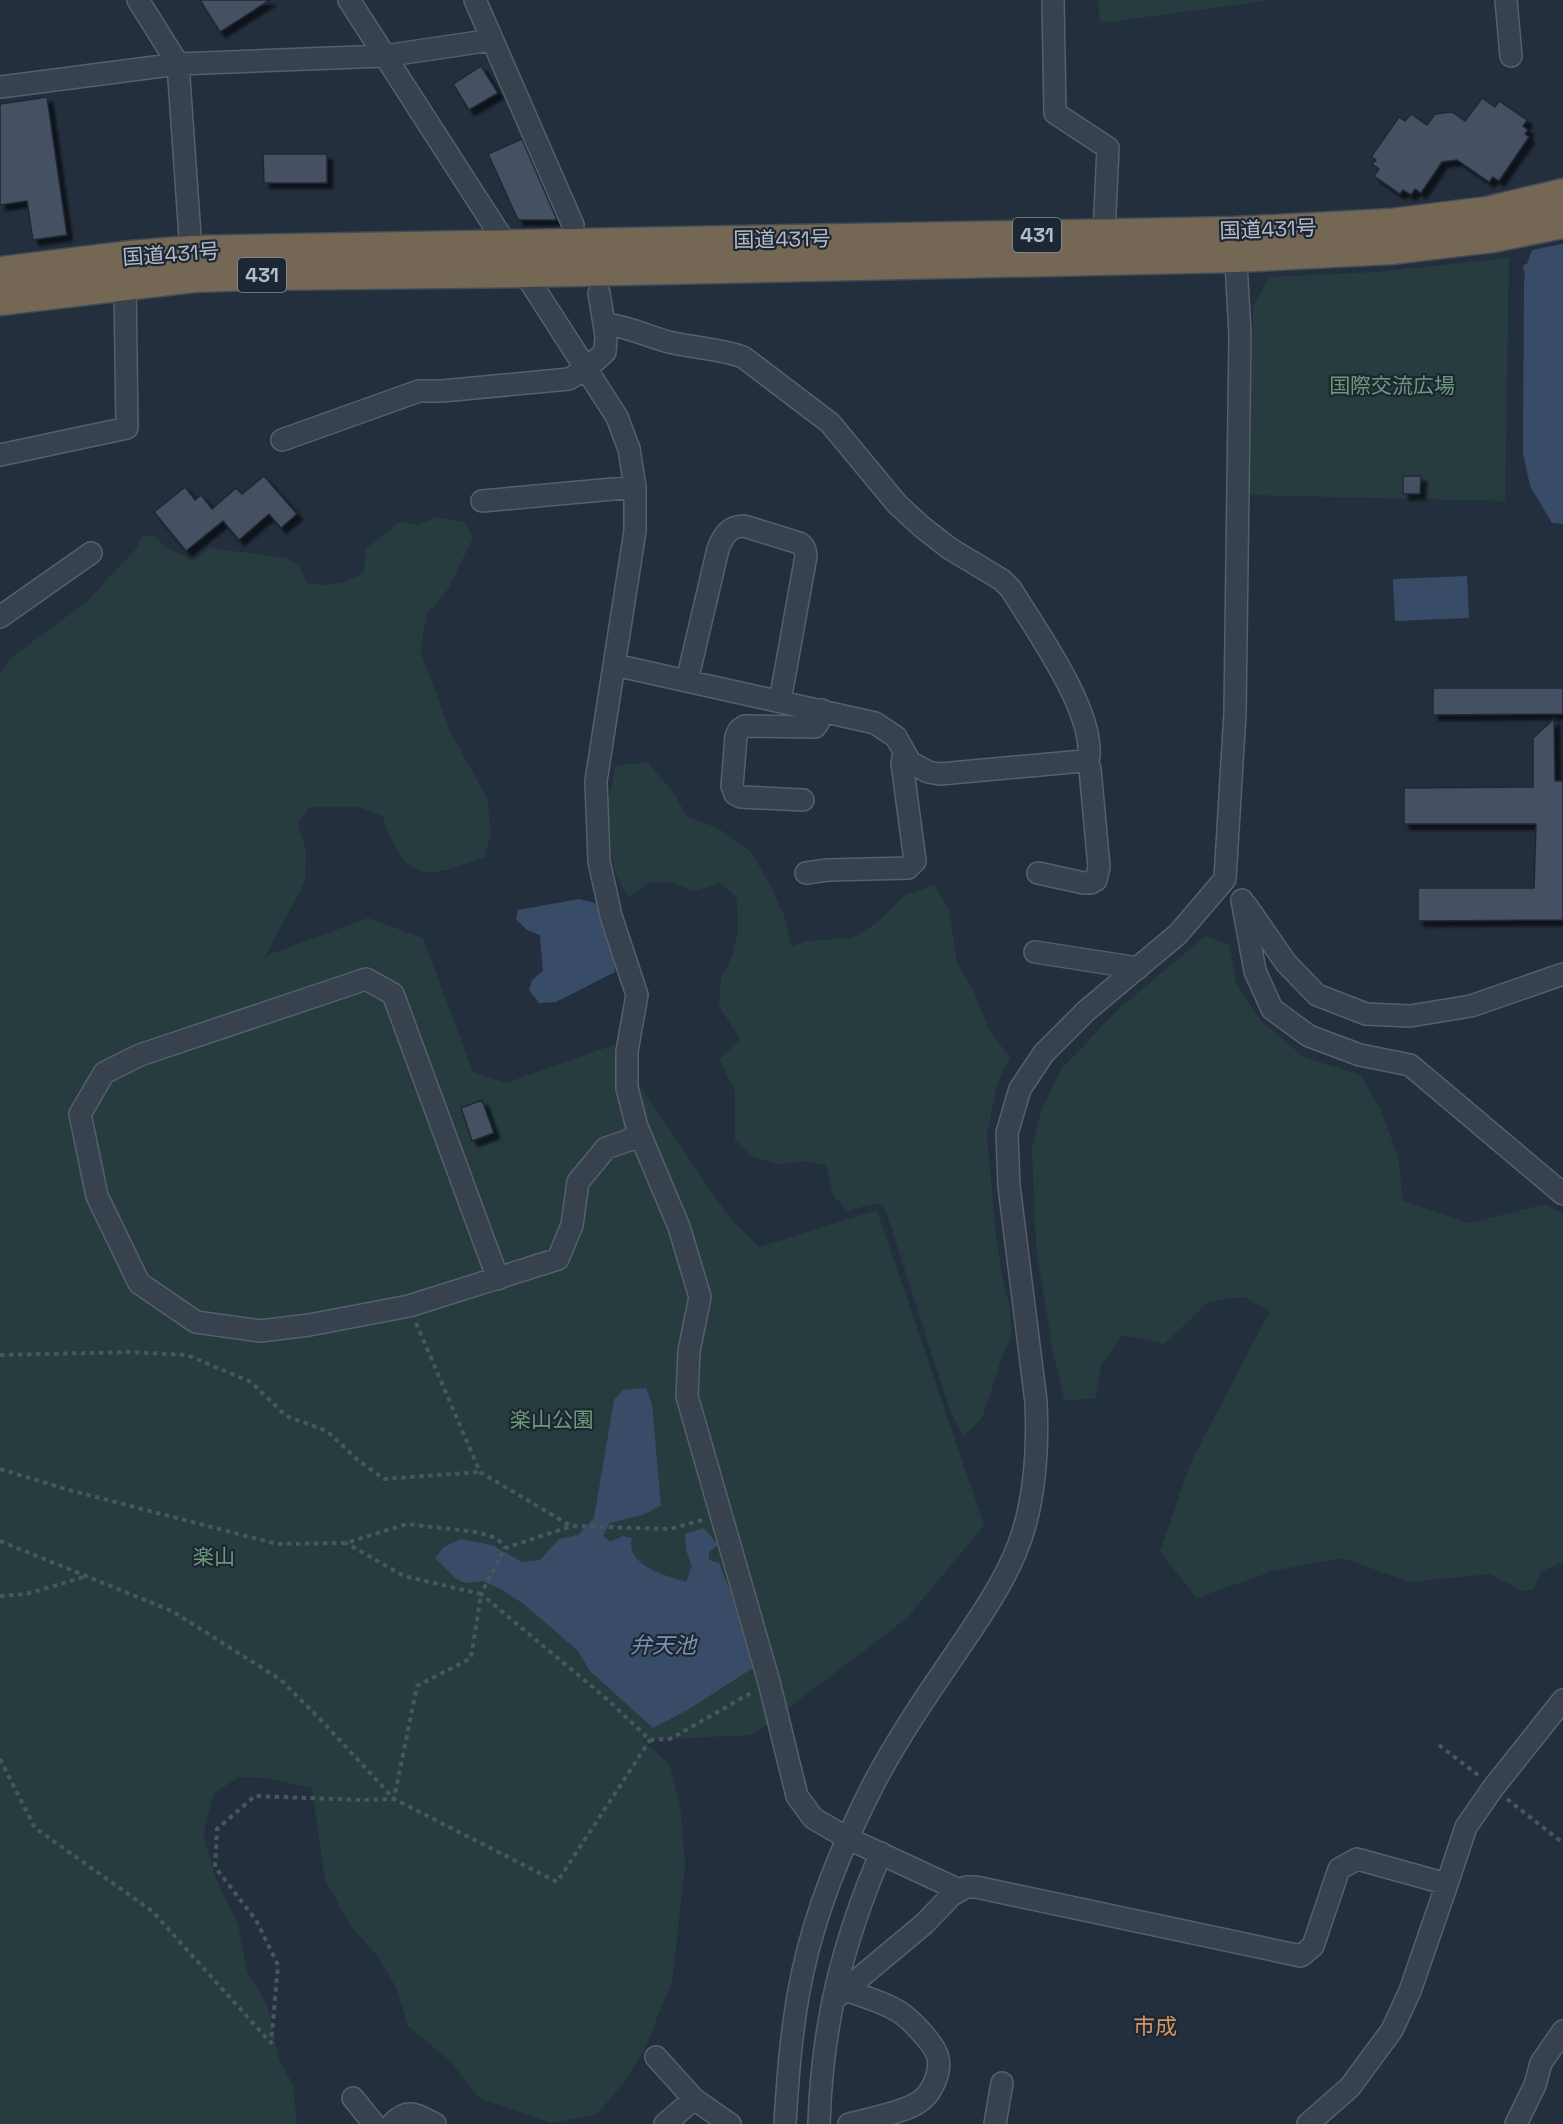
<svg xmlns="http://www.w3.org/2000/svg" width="1563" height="2124" viewBox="0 0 1563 2124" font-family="'Space Grotesk','Noto Sans JP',sans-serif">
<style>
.green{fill:#263c3f}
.water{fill:#394c67}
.building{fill:#455162;stroke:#1f2835;stroke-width:1.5;filter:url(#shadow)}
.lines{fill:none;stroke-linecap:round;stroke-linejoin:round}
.minor-casing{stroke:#565f6c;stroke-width:24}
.highway-casing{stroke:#434c59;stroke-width:33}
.path{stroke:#44595c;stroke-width:4;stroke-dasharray:4.5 4.5;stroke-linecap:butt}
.minor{stroke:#38414e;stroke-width:21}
.highway{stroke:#746855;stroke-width:30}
.labels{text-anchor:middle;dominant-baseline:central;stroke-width:4.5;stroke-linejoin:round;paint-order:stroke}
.shield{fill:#1d2633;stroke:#878f9c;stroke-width:1.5}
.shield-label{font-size:20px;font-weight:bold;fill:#b4bcc9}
.street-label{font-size:21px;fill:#b4bcc9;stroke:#1d2633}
.park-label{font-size:21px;fill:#6b9a76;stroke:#1d2633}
.water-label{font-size:22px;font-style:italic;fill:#7c92b1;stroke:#1d2633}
.neighbourhood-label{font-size:22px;fill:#d59563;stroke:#1d2633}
</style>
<defs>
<filter id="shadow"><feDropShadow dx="5.5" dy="5.5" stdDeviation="1.5" flood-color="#0009"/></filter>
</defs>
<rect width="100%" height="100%" fill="#242f3e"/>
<!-- green -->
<path class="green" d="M1097,0H1264L1265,1L1101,23Z
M1509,258L1505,501L1249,495L1253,307L1269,277L1376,272Z
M437,517L464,522L473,538L448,589L427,614L420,650L450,731L487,798L491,834L485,857C469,862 452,870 435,872C404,876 390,840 383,816L358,807H310L298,824L306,850L305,882L265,956L368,918L423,938L473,1072L506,1083L613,1045L710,1190L733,1222L760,1247L877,1210L984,1525L907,1618L753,1735L642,1740L670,1765L681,1812L685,1865L672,1981L645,2048L625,2081L597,2114L552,2123L479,2098L450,2061L408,2026L396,1987L376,1954L352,1928L325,1880L312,1788L266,1778L239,1777L214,1793L203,1834L216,1879L238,1924L247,1971L268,2007L279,2060L293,2085L297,2124H0V672L12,657L86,602L135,550L143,536L156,537L165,547L193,561L210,548L286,558L300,566L307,583C326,587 349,585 364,571L366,548L401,521L417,525Z
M647,762L672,791L688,817L718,828L750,851L768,881L784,915L792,946L806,941L852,938L875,924L905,895L935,885L949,910L957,962L975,994L990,1032L1010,1057L997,1084L987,1134L995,1227L1001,1270L1009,1303L1012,1335L1000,1363L983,1416L964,1436L950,1411L885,1208L876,1203L847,1211L833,1195L826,1165L802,1161L778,1165L751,1156L735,1140V1090L719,1060L740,1039L719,1006L721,979L732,956L738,932L737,898L721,883L694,891L673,883L650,882L628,898L613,868L607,805L616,766Z
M1205,936L1229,944L1236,983L1260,1020L1304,1057L1361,1075L1380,1109L1398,1156L1403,1201L1469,1223L1546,1204L1563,1214V1562L1540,1572L1534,1589L1523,1591L1490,1574L1410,1582L1342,1558L1273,1571L1197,1598L1160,1552L1190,1464L1270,1311L1244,1297L1210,1301L1164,1344L1122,1335L1102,1364L1095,1399L1064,1400L1053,1352L1036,1247L1032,1148L1042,1109L1061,1069L1120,1008Z"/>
<!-- water -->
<path class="water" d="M1563,244V524L1552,523L1530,486L1523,453L1524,283L1525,271L1523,270L1524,264H1527L1532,250Z
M1467,576L1469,618L1395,621L1393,579Z
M579,899L595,903C604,923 618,949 615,972L556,1002L539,1003L529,990L532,980L543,971L540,935L527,930L516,919L518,910Z
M646,1388L652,1404L661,1506L642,1515L610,1523L603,1536L610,1542L623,1536L632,1538C625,1566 666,1575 686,1582L692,1566L686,1550L685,1534L704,1528L718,1545L709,1552V1560L719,1563L730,1591L753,1668L689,1709L653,1728L590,1671L578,1651L525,1605L503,1590L482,1581L465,1583L455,1578L435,1558L444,1547L461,1539L492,1545L522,1562L540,1560L559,1539L578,1535L594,1518L614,1400L623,1390Z"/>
<!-- building -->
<path class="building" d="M200,0H270L220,32Z
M481,66L498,93L469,110L453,84Z
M47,97L67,235L33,240L27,201L0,205V104Z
M1482,98L1495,107L1499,101L1527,120L1523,126L1528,130L1525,134L1529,137L1499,181L1493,177L1489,182L1457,160L1442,162L1421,193L1415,189L1411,195L1403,190L1400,194L1374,176L1379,169L1372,164L1376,160L1371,157L1399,117L1405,121L1411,114L1427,125L1435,114L1452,112L1465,121Z
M522,139L557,220H518L488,154Z
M263,154H327V183H264Z
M264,476L297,514L281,528L269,514L239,540L223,521L186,551L154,512L185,487L195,500L201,495L212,509L236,488L242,494Z
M1403,476H1421L1420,494H1403Z
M1433,688H1563V714L1433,715Z
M1554,719L1555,781H1563V920L1418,921V888H1534L1536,824H1404V788L1533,787V738Z
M482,1100L494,1133L472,1141L461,1108Z"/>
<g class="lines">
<defs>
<path id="minor" d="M138,0L178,64L191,251
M349,0L617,417L629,449L635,487V531L596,781L599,861L611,916L637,995L627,1051V1088L637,1127L679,1227L700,1297L689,1351L687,1396L769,1682L797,1796L813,1818L847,1838L959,1890
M475,0L573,225
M1053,0L1055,113L1108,148L1104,234
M1506,0L1511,56
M0,87L178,64L384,56L492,40
M605,324C629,326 650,338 673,343C696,348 720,349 743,357L830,423L897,504L922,527L949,548L1002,580L1011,589C1036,630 1093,709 1089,756L1083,761L940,774L928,772L910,762L896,737L875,723L615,665
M282,440L419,391H442L569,379L586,369L605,352L606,336L599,293
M0,455L127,428L125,284
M482,501L635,487
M0,617L91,553
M687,681L718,549C723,536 729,526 744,526L799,543C805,546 805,550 806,556L780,701
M803,800L741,797L735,794L732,786L736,736L739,730L745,726L815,727L818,723L822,710
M806,873L828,870L908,868L915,861L902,763L904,753
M1038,873L1084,883H1091L1096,880L1099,867L1090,769L1087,759
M1242,900L1255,971L1272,1009L1309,1036L1360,1055L1410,1065L1563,1194
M1246,905L1286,963L1317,995L1366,1014L1410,1016L1471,1006L1563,974
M1035,952L1138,968
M498,1279L393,994L366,979L140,1055L104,1073L80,1114L97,1196L139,1283L196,1322L260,1331L309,1325L409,1306L558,1259L572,1225L578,1182L606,1148L641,1136
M1447,1884L1466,1827L1493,1788L1563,1700
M845,1990C862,1996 880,2001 896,2010C908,2016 936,2045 938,2058C941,2072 932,2094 919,2102C903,2113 868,2119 849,2124
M833,2000L924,1924L952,1895L966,1887H976L1301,1956L1313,1946L1339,1869L1357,1859L1447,1884L1410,1991L1392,2030L1350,2087L1308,2124
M656,2057L694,2099L730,2124
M353,2098L374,2124
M392,2124C408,2107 417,2115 435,2124
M665,2124L694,2099
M785,2124C788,2073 792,2021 803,1971C817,1906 843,1844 873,1785C898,1737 930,1691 960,1647C984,1611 1010,1574 1023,1532C1036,1490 1038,1446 1036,1402L1009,1186L1007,1133L1020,1089L1044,1053L1086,1011L1178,934L1225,879L1235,713L1240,334L1235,244
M819,2124C822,2025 842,1944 881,1853
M995,2124L1002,2083
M1516,2124L1535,2085L1541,2063L1563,2031"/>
<path id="highway" d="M0,272L131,256L191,251L1235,232L1391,224L1487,212L1563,194
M0,300L193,277L258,275L525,272L1236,257L1391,249L1493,237L1563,223"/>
</defs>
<!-- minor casing -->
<use href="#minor" class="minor-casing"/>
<!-- highway casing -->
<use href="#highway" class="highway-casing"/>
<!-- path -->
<path class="path" d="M416,1323L480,1472L571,1526
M0,1355L130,1352L187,1355L251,1382L286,1416L327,1431L358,1460L384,1479L480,1472
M0,1469L69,1490L277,1544L346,1543L407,1524L476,1532L497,1538L505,1548
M702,1520L670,1529L572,1526L505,1548L481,1594L608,1700L650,1740L670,1739L751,1693
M0,1541L172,1611L281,1680L322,1721L394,1799L557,1882L650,1740
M0,1596L26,1594L88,1576
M1439,1745L1478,1775
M0,1759L35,1828L152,1911L271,2043L278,1965L256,1920L215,1867L217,1829L255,1796L361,1800L394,1799L417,1686L471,1658L481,1594L404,1576L346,1543
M1507,1799L1563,1843"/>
<!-- minor -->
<use href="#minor" class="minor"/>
<!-- highway -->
<use href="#highway" class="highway"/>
</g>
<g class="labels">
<!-- shield labels -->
<g class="shield">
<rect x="1013" y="218" width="48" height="34" rx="4.5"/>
<rect x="238" y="258" width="48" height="34" rx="4.5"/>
</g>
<g class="shield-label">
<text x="1037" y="235">431</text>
<text x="262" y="275">431</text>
</g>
<!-- street labels -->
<g class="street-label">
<text transform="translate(1268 229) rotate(-2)">国道431号</text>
<text transform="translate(782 239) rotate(-1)">国道431号</text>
<text transform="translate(171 254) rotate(-4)">国道431号</text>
</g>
<!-- park labels -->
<g class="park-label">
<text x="1392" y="385">国際交流広場</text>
<text x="552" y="1419">楽山公園</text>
<text x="214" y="1556">楽山</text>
</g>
<!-- water labels -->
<g class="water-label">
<text x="663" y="1645">弁天池</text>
</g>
<!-- neighbourhood labels -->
<g class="neighbourhood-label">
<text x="1155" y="2026">市成</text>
</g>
</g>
</svg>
